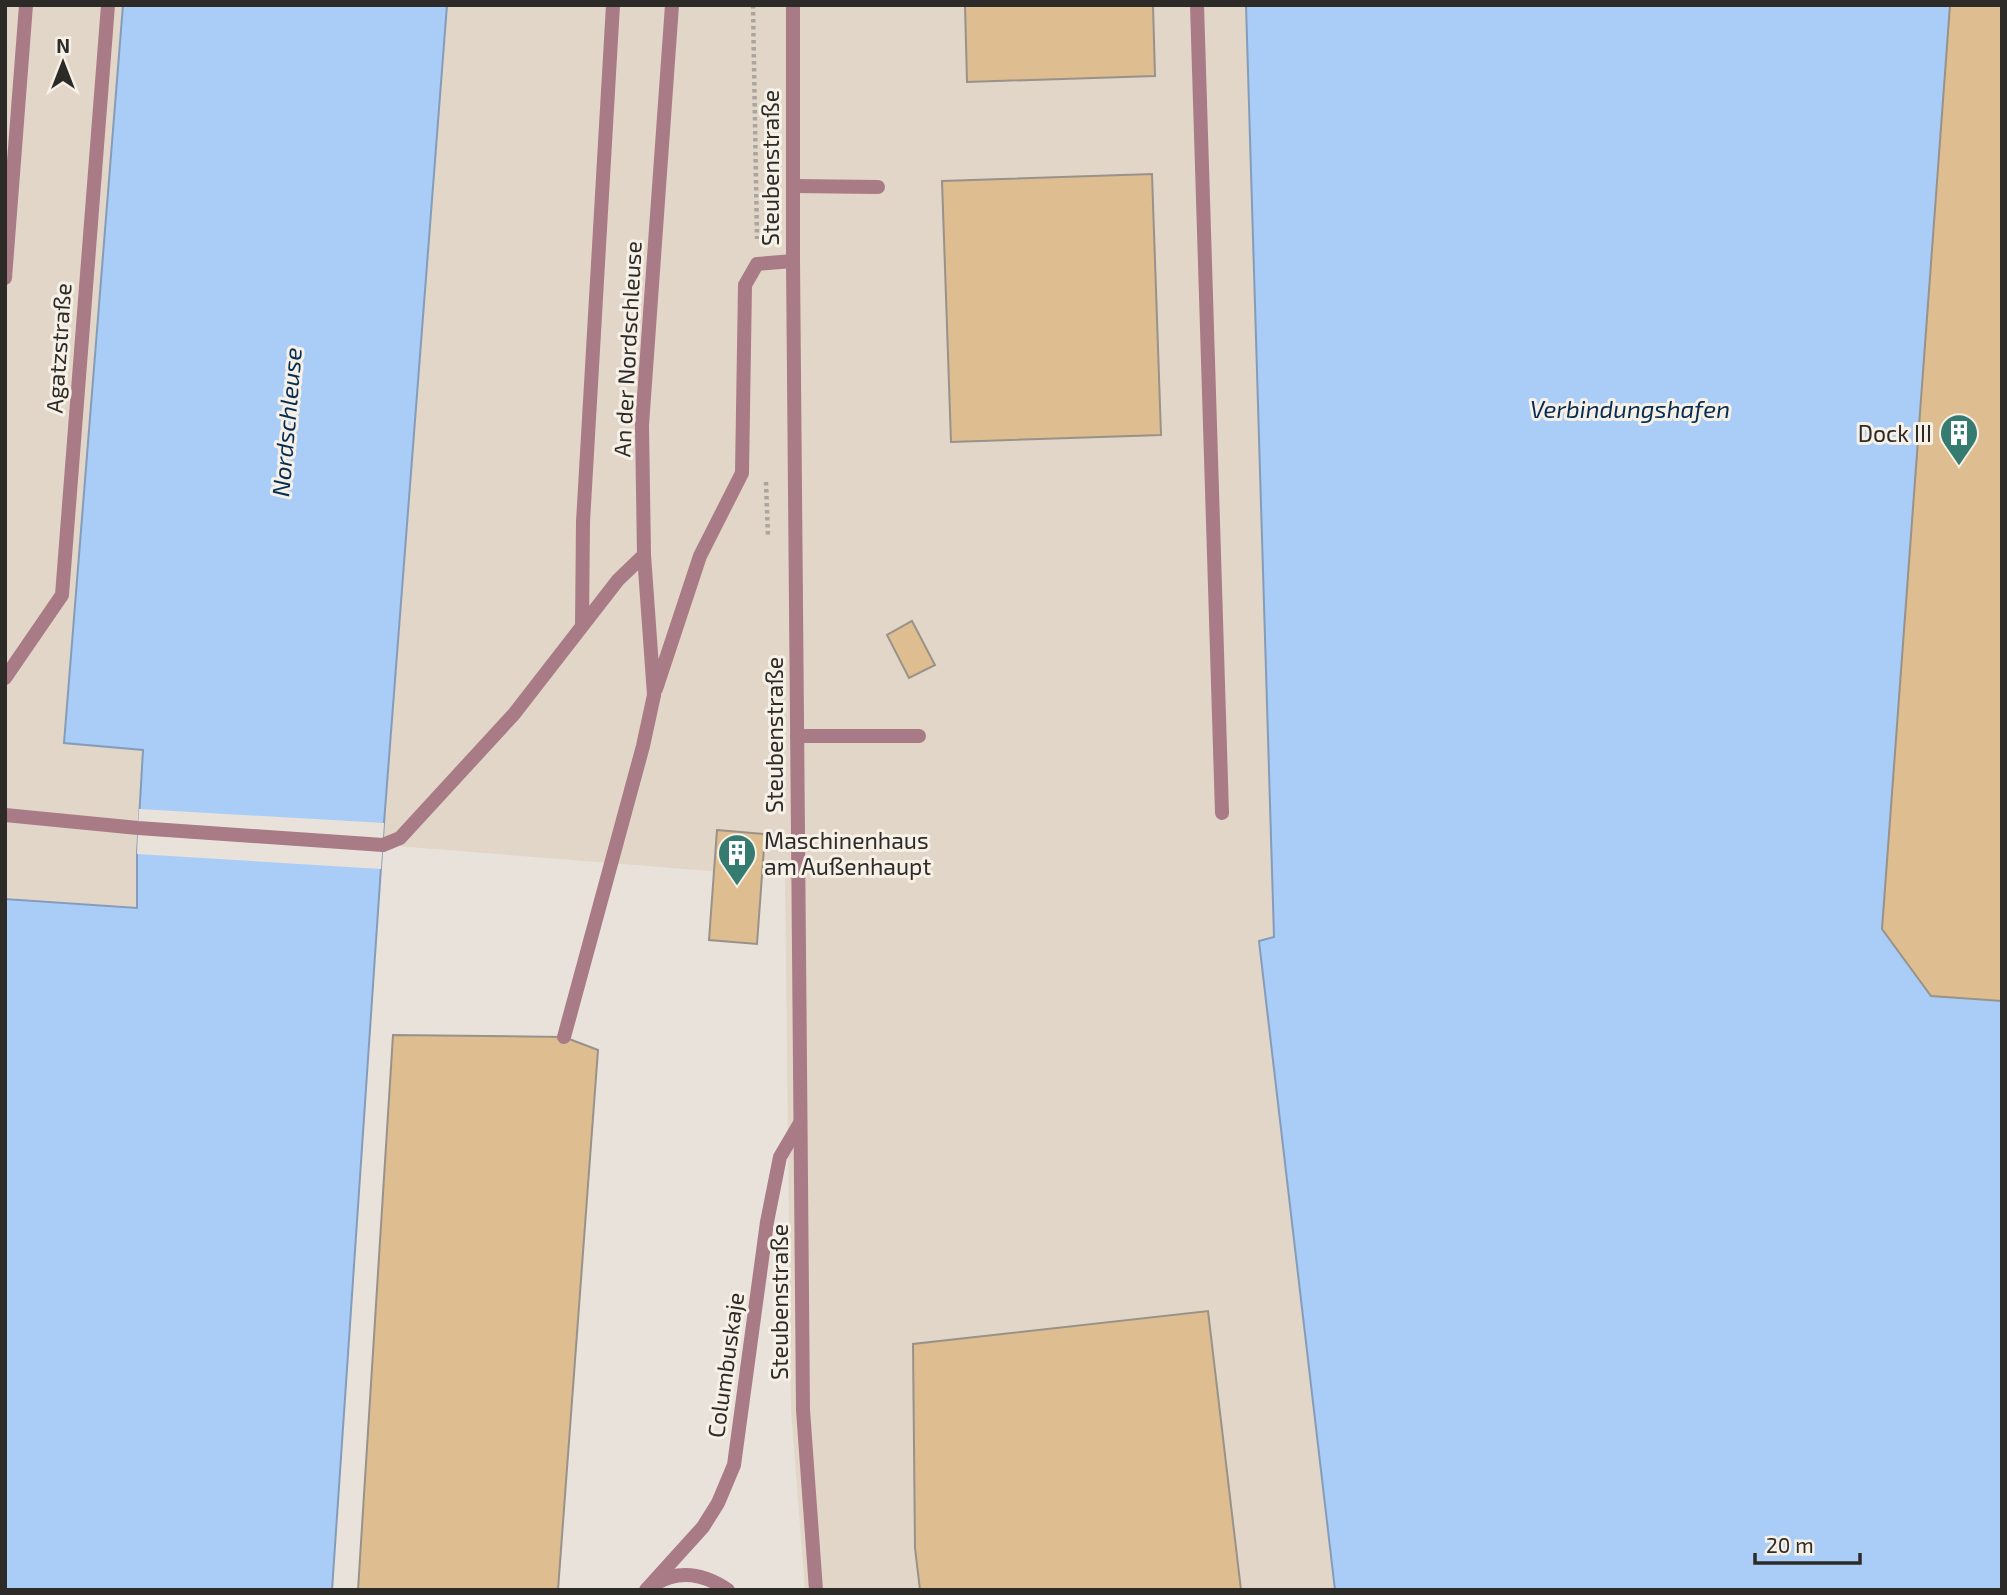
<svg xmlns="http://www.w3.org/2000/svg" width="2007" height="1595" viewBox="0 0 2007 1595" font-family="'Exo 2',sans-serif">
<style>
.built{fill:#e2d6c8}
.water{fill:#a9cdf7;stroke:#849cb9;stroke-width:2}
.pier{fill:#e9e2da}
.building{fill:#debd90;stroke:#98928a;stroke-width:2}
.lines{fill:none;stroke-linecap:round;stroke-linejoin:round}
.path{stroke:#aaa59e;stroke-width:4.5;stroke-dasharray:3.5 3.5;stroke-linecap:butt}
.service{stroke:#a97b86;stroke-width:14}
.minor{stroke:#a97b86;stroke-width:14}
.tertiary{stroke:#a97b86;stroke-width:14}
.labels{text-anchor:middle;dominant-baseline:central;stroke-width:6;stroke-linejoin:round;paint-order:stroke}
.street-label{font-size:23px;fill:#2d2b28;stroke:#f6f0e7}
.poi-label{font-size:23px;fill:#2d2b28;stroke:#f6f0e7;text-anchor:end}
.water-label{font-size:24px;font-style:italic;fill:#062d52;stroke:#f6f0e7}
</style>
<rect width="100%" height="100%" fill="#e9e2da"/>
<!-- built -->
<path class="built" d="M5,5H123L64,742L143,749L137,854V908L5,899Z
M447,5H1246L1274,938L1259,941L1335,1590H805L791,1410L785,877L383,845Z"/>
<!-- water -->
<path class="water" d="M123,5H447L384,823L332,1590H5V899L137,908V854L143,750L64,743Z
M1246,5H2002V1590H1335L1259,941L1274,937Z"/>
<!-- pier -->
<path class="pier" d="M139,809L384,823L381,869L137,854Z"/>
<!-- building -->
<path class="building" d="M965,5H1153L1155,76L967,82Z
M1950,5H2002V1001L1931,996L1882,929Z
M1152,174L1161,435L951,442L942,181Z
M912,621L935,665L909,678L887,635Z
M717,830L765,834L757,944L709,940Z
M393,1035L564,1037L598,1050L558,1590H358Z
M1208,1311L1241,1590H920L915,1548L913,1344Z"/>
<g class="lines">
<!-- path -->
<path class="path" d="M753,5L757,239
M766,482L768,536"/>
<!-- service -->
<path class="service" d="M1197,5L1222,813
M793,186L878,187
M5,278L26,5
M582,626L583,522L613,5
M5,678L62,595L108,5
M797,736H919
M5,815L138,828L383,845L400,838L514,714L618,580L644,555
M564,1037L643,746L654,695"/>
<!-- minor -->
<path class="minor" d="M656,689L700,556L742,473L745,285L757,264L793,261
M654,695L644,555L642,425L672,5
M655,1584C680,1569 704,1574 728,1590
M646,1590L703,1527L718,1503L734,1465L767,1222L780,1157L800,1123"/>
<!-- tertiary -->
<path class="tertiary" d="M793,5V261L803,1410L816,1590"/>
</g>
<!-- icons -->
<defs>
<symbol id="building-pin" viewBox="-11 -11 22 30"><path d="M0 17L-7.5 6A9.5 9.5 0 1 1 7.5 6Z" fill="#367b70" stroke="#f6f0e7"/><path d="M-4-6H4V6H1V3H-1V6H-4ZM-2.5-4.3h1.7v1.8h-1.7ZM.8-4.3h1.7v1.8H.8ZM-2.5-1h1.7V.8h-1.7ZM.8-1h1.7V.8H.8Z" fill="#fff"/></symbol>
</defs>
<g fill-rule="evenodd">
<use href="#building-pin" x="1937" y="411" width="44" height="60"/>
<use href="#building-pin" x="715" y="831" width="44" height="60"/>
</g>
<g class="labels">
<!-- street labels -->
<g class="street-label">
<text transform="translate(770 168) rotate(-90)">Steubenstraße</text>
<text transform="translate(58 348) rotate(-86)">Agatzstraße</text>
<text transform="translate(627 349) rotate(-87)">An der Nordschleuse</text>
<text transform="translate(774 735) rotate(-90)">Steubenstraße</text>
<text transform="translate(779 1302) rotate(-90)">Steubenstraße</text>
<text transform="translate(725 1365) rotate(-82)">Columbuskaje</text>
</g>
<!-- poi labels -->
<g class="poi-label">
<text x="1932" y="433">Dock III</text>
<text x="764" y="840" text-anchor="start">Maschinenhaus<tspan x="764" dy="26">am Außenhaupt</tspan></text>
</g>
<!-- water labels -->
<g class="water-label">
<text x="1630" y="408">Verbindungshafen</text>
<text transform="translate(286 422) rotate(-85)">Nordschleuse</text>
</g>
</g>
<!-- border -->
<rect width="2007" height="1595" fill="none" stroke="#2d2b28" stroke-width="14"/>
<!-- north arrow -->
<g transform="translate(63 63)" stroke="#f6f0e7" stroke-width="5" paint-order="stroke">
<path d="M0-5L12 26L0 18L-12 26Z" fill="#2d2b28"/>
<text y="-10" font-size="19" font-weight="bold" text-anchor="middle" fill="#2d2b28">N</text>
</g>
<!-- scale -->
<path d="M1755 1553v10h105v-10" fill="none" stroke="#2d2b28" stroke-width="3.5"/>
<text x="1766" y="1553" font-size="21" fill="#2d2b28" stroke="#f6f0e7" stroke-width="5" paint-order="stroke">20 m</text>
</svg>
